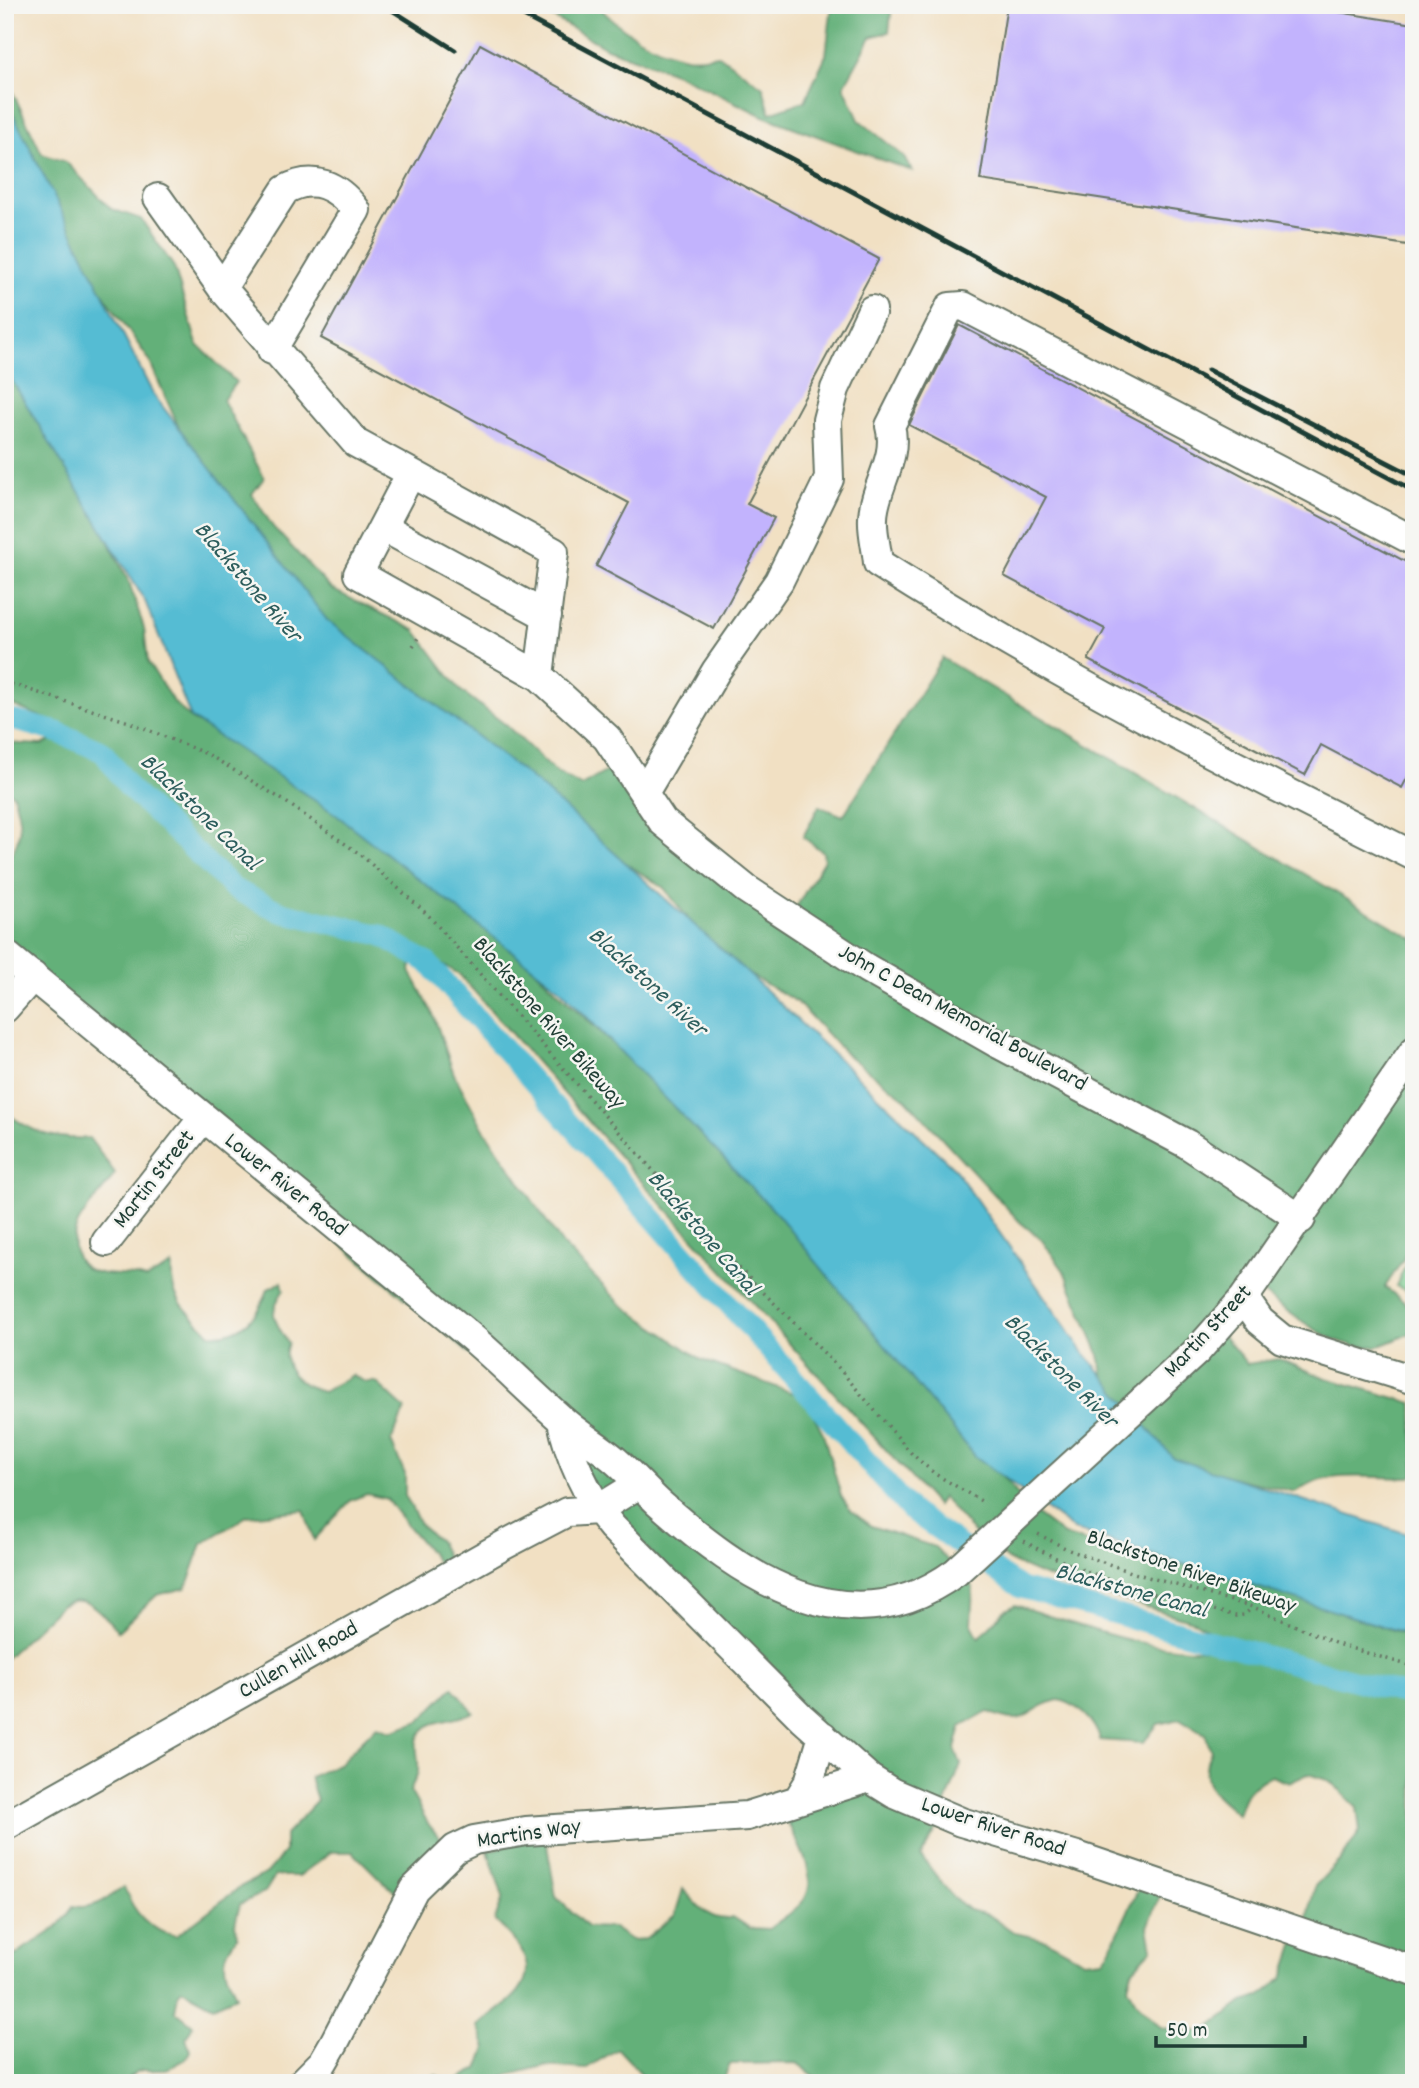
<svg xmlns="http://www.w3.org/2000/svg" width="1419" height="2088" viewBox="0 0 1419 2088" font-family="Dekko,sans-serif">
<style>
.green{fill:#7bcc8e;stroke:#4d8461;stroke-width:2}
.forest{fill:#64b079;stroke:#427656;stroke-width:2;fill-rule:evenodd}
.water{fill:#55bcd3;stroke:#3a7c84;stroke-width:2}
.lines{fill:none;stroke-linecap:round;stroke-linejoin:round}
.canal{stroke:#55bcd3;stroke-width:21}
.building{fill:#c2b3fd}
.minor-casing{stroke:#687666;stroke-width:32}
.path{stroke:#687666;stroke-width:3.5;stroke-dasharray:2 5;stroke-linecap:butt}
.minor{stroke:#fff;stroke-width:28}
.rail{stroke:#1f3d34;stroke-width:5}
.minor-bridge-casing{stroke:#687666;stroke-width:32;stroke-linecap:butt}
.minor-bridge{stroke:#fff;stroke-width:28}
.labels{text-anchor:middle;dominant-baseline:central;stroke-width:5;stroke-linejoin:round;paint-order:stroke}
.street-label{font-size:23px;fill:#1f3d34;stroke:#f6f6f2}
.water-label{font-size:24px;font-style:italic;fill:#2c5d5c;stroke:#f6f6f2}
</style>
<rect width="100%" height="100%" fill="#f6f6f2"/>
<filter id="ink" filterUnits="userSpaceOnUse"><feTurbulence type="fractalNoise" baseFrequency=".0143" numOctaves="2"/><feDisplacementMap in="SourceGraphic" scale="14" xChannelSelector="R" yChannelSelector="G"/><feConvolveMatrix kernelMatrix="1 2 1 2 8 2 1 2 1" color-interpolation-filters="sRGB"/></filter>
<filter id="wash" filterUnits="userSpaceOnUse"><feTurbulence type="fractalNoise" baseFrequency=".00686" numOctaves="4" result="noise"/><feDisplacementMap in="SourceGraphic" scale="28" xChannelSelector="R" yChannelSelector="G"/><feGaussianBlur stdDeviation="1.57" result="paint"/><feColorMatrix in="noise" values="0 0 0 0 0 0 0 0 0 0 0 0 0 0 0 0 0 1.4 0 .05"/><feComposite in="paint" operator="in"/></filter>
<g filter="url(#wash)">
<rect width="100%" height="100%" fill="#f1e0c3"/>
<!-- green -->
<path class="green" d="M1414,1247V1294L1396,1286Z"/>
<!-- forest -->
<path class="forest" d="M531,5H598C617,29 656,51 686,57C696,59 709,56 719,55L763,87L770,113L805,101L826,55L832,5H892L889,32L871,37L844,86L859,120L903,156L912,171L763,116L677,74L607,48Z
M5,76L42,154L66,162L111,209L141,219L174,267L197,344L236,382L223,400L264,478L252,494L273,527L331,589L415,630L460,690L506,725L554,771L581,786L619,764L637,794L791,916L824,860L823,852L803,837L819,806L843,816L942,658L1414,939V1224L1406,1255L1385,1287L1414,1310V1332C1402,1336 1389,1344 1378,1346C1337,1353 1290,1313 1260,1291L1221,1333L1247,1364L1279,1359L1326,1378L1413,1403L1414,1474L1409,1478C1373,1478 1325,1469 1295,1492L1185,1467L1128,1423L1108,1395L1098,1351L1064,1271L1041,1239L1020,1222L906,1099L846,1054L797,1002L719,957L664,888L584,836L392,699L192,457L149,360L64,237L5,134Z
M5,349L52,431L129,582L144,628L148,662L172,700L193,721L261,752L477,910L541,976L807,1228L992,1465L1033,1512L1064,1535L1091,1544L1185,1562L1414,1637V2083H824L797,2063L729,2064L723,2083H650L618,2049L585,2069L544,2066L508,2075L494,2083H425L423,2080L435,2075L453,2082L478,2069L486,2048L478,2026C499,2009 540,1987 523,1954C518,1942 504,1930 495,1920L503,1897L488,1851L545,1834L556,1897L587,1927L613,1928L631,1940L646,1939L675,1915L683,1889C697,1904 710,1924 733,1917L750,1928L769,1929C780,1920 796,1911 804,1900C821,1874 793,1836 782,1811L853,1766L602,1501L569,1439L5,956V863C24,839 22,822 13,794L5,790V743L42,745L64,734L51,721L5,702ZM426,955L459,974L633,1172L937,1506L942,1497L975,1534L993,1544L1007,1560L1044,1576L1196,1622L1215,1635L1219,1646C1166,1660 1068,1621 1015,1605L1004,1611L979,1638L971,1623L973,1587L935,1547L871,1526L850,1510L841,1496L823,1433L804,1397L702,1360L621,1304L563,1245L483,1128L454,1074L433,1014L410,971L412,960ZM1058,1700C1075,1702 1096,1722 1100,1740L1143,1743L1158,1724L1180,1719L1205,1734L1211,1751C1196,1786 1214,1792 1238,1815C1245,1792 1250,1784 1272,1776L1289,1783L1308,1774L1330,1781L1357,1808L1360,1831L1342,1858L1315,1886L1305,1931L1297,1937L1283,1978L1260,1997L1243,2002L1205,2031H1176L1161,2027L1136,2002L1128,1987L1132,1970L1152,1949L1148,1927L1164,1885L1143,1879L1110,1950L1103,1959L1084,1961L1046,1940L1015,1933L989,1915L969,1910L952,1896L921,1856L945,1815V1806L961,1764L955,1748L961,1727L988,1712C1030,1730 1023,1709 1058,1700Z
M5,1111C30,1133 56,1140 89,1138L115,1173C101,1199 66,1220 75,1252C77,1261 82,1268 92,1271C110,1278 129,1272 146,1279L172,1265C169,1300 187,1310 210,1334C240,1336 260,1316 268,1289L282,1282L284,1290C267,1314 274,1319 288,1343C278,1369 300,1385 323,1392L352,1375L365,1382H376L405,1409L391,1442L405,1474V1495L421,1526L439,1541L456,1576L447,1579C432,1549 406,1528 387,1499L367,1494L351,1500L314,1540L304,1510L247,1516L202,1544L186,1588L157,1595L118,1631C101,1613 87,1591 61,1605L5,1659Z
M453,1687L473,1712C460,1720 439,1720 430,1725C408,1740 420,1751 418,1771C417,1777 412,1785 410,1791L429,1825L457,1859L410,1901L384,1883L353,1852H331L299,1876H275L265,1892L240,1904L235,1924L238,1936C217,1961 225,1969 236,1996L213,2006L182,1989L178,1994L175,2011L193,2025L186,2038L190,2051L186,2059C180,2062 172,2068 165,2069C143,2074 144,2062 123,2083H5V1961C14,1958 20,1951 28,1946C46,1936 63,1926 73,1906C93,1911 108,1898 124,1887C134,1913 148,1930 176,1936L240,1887L267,1873L285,1852V1835L317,1801L310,1777L340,1763L377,1726L391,1731L420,1721Z"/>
<!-- water -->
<path class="water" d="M5,105L13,114L153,394L327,620L537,783L741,967L954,1168L1084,1353L1173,1458L1414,1536V1636L1074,1530L975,1456L778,1215L559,988L335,814L191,718L145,601L5,369Z"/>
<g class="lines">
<!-- canal -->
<path class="canal" d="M5,718L57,732L103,752L129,788L234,889L281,912L381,935L428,963L910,1510L1021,1588L1414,1697"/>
</g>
<g id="blocks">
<!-- building -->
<path class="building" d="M1007,5H1294L1414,24V246L980,180Z
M480,44L879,259L747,504L774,518L714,629L596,566L629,503L321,338Z
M959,325L1414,566V765L1402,788L1321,745L1305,775L1088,660L1105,629L1004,576L1046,497L909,425Z"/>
</g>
</g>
<g filter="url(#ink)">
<use href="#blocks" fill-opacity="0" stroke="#687666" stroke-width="2"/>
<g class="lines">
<defs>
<path id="minor" d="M158,198L222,288L356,443L411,473
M222,288L285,190C313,174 337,185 356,210L272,350
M383,527L547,616
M1414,541L963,306L950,307L890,426C899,459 874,486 873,518C872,533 877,549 878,563C1051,673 1231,765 1414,856
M539,676L358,574L411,473L554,552L539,676L607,738L663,822L746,889L866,968L997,1043L1187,1144L1301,1219
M644,793L716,671L779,581L829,479L827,420L835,389L872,310
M5,954L470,1336C502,1363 530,1392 561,1419C578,1435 599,1446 616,1461C631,1474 644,1489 658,1502C742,1577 849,1651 956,1572
M5,1008L33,976
M106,1242L203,1118
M1244,1298L1260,1321L1282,1339L1414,1380
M1197,1351L1244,1298L1414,1051
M562,1421C569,1457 588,1499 612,1527L802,1718L869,1778L893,1793L961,1822L1077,1856L1414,1971
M799,1798L809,1782L823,1736
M5,1826L504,1545L567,1512L597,1510L639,1484
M302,2083L323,2062L334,2043L414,1889L455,1849L474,1840L526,1831L747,1816L869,1778"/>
</defs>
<!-- minor casing -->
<use href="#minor" class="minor-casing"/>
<!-- path -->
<path class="path" d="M5,391L11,404L5,433
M413,646L419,636
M5,682L129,722L209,755L283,800L361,855L429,916L738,1267L836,1365L912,1454L935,1474L983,1502
M1038,1534L1069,1550L1134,1573L1253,1607L1337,1644L1414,1667
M1024,1541C1090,1580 1163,1596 1236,1616L1244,1615L1252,1608"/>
<!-- minor -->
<use href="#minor" class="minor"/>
<!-- rail -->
<path class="rail" d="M384,5L455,50
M503,5L1414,491
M1208,370L1414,476"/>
<defs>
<path id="minor-bridge" d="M956,1572L1197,1351"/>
</defs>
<!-- minor-bridge casing -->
<use href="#minor-bridge" class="minor-bridge-casing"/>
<!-- minor-bridge -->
<use href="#minor-bridge" class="minor-bridge"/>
</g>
</g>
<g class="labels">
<!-- street labels -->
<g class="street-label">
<text transform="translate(962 1019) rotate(29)">John C Dean Memorial Boulevard</text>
<text transform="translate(548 1024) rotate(49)">Blackstone River Bikeway</text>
<text transform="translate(155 1180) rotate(-52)">Martin Street</text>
<text transform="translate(285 1186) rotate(39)">Lower River Road</text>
<text transform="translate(1209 1332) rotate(-47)">Martin Street</text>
<text transform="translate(1191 1573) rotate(19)">Blackstone River Bikeway</text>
<text transform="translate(299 1661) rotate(-30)">Cullen Hill Road</text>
<text transform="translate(993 1828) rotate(18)">Lower River Road</text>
<text transform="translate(529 1835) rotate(-8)">Martins Way</text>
</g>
<!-- water labels -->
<g class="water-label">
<text transform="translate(247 583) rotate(49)">Blackstone River</text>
<text transform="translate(199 813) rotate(44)">Blackstone Canal</text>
<text transform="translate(647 983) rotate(42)">Blackstone River</text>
<text transform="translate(702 1234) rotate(49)">Blackstone Canal</text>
<text transform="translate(1060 1372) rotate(45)">Blackstone River</text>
<text transform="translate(1131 1592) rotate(15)">Blackstone Canal</text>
</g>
</g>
<!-- margin -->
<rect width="1419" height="2088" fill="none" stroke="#f6f6f2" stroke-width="28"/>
<!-- scale -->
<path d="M1156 2036v10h149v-10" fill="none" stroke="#1f3d34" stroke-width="3.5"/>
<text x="1167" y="2036" font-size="21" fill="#1f3d34" stroke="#f6f6f2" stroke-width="5" paint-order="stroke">50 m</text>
</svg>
